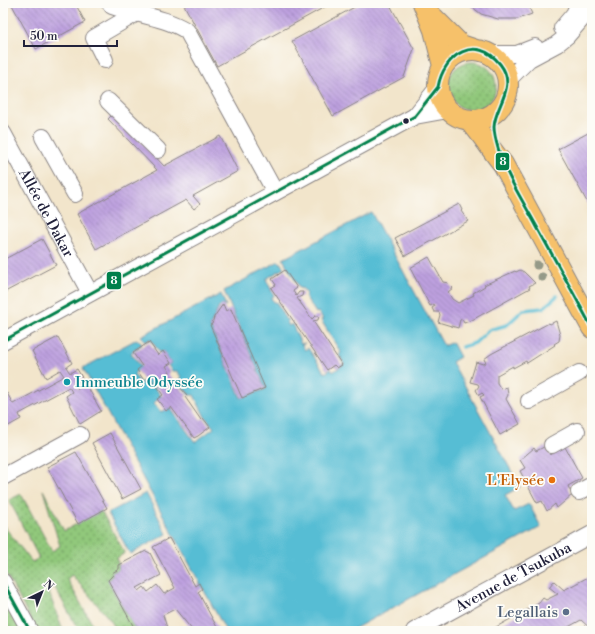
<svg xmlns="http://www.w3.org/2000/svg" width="595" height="634" viewBox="0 0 595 634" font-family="'Libre Bodoni',serif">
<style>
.grass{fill:url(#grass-dots);stroke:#5a755b}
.water{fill:#57bdd4;stroke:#3c7088}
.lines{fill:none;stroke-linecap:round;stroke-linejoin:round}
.stream{stroke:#57bdd4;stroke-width:3.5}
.building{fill:url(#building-back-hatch)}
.minor-casing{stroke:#8a8483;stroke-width:18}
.major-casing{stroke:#8a8483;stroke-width:22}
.minor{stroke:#fff;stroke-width:16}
.major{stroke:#f6c16b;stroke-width:20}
.bus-1-casing{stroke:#fdfcf7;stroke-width:6}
.bus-1{stroke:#00804b;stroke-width:3}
.tree{fill:#959a88}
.bus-dot{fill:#22223b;stroke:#fdfcf7;stroke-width:1.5}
.culture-dot{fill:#0f9aa8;stroke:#fdfcf7;stroke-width:1.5}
.food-dot{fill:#e8710a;stroke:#fdfcf7;stroke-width:1.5}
.service-dot{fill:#5c6f8a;stroke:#fdfcf7;stroke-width:1.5}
.labels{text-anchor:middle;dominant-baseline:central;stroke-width:3.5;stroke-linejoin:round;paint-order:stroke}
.street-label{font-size:15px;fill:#22223b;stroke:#fdfcf7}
.culture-label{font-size:15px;fill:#0d838f;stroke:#fdfcf7;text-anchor:start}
.food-label{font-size:15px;fill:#c56008;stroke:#fdfcf7;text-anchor:end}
.service-label{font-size:15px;fill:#4e5e75;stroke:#fdfcf7;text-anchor:end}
.line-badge{stroke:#fdfcf7;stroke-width:1.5}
.badge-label{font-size:11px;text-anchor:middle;font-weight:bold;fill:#fff}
</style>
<defs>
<pattern id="grass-dots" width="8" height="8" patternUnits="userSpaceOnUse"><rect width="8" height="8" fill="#91c87b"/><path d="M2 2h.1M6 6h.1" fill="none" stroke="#76a266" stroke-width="1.8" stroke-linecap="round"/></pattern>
<pattern id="building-back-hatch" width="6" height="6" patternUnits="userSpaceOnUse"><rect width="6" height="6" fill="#bda0df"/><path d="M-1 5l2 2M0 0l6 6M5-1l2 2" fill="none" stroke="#9982b6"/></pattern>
</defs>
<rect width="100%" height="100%" fill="#fdfcf7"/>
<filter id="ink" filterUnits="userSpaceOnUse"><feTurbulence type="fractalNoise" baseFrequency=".025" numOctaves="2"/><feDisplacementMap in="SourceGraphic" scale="8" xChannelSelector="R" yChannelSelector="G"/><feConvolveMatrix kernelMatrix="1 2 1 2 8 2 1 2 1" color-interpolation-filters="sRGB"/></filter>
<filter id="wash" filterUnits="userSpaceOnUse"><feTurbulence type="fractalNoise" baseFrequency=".012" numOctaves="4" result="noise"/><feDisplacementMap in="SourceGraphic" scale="16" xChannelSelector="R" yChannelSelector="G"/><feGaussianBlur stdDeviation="0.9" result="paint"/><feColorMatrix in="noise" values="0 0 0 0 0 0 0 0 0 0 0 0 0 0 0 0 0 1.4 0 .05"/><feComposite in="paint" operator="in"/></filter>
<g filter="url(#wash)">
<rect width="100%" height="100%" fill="#f2e5cb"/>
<!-- grass -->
<path class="grass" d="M448 86a24 24 0 1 1 48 0a24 24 0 1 1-48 0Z
M43,490L64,531L101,511L125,553L117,558L119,569L112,573L113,575L108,580L136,631H117L111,621L72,575L67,579L96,631H79L54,586L48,590L63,631H37L3,568V525L32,562L39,558L9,500L21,494L52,551L60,546Z
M3,594L23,631H3Z"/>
<!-- water -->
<path class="water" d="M371,212L444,346L452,342L460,357L452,362L520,487L505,495L514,511L529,504L541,527L350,631H226L83,368L137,339L142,344L131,353L141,367L134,374L140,383L149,379L161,396L154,403L161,412L170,408L195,442L214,428L205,417L194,395H189L180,383L181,377L177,371H172L168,365L171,363L163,351L160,353L150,339L145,342L141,336L221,294L226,306L223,304L219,307L210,326L241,398L266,389L224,291L279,261L284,268L266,279L274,296L271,298L274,302H276L286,320L289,319L287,322L289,326L292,324L301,344L305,343L302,345L305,350L308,348L325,373L331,369L333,372L344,364L339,355L341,353L321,320L323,319L318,312L316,313L305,296L307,294L302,288L300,289L283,259Z
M146,493L167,534L130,554L108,513Z"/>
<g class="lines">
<!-- stream -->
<path class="stream" d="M462,347L475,343L489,330L507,325L523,310L543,308L557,296"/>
</g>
<g id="blocks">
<!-- building -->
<path class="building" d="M11,3H75L85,22L36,49Z
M183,3H332L217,66Z
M362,3H389L414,49L404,77L333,116L292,41Z
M467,3H527L532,14L518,19H498L481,14Z
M114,113L164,166L220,136L238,171L193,196L200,204L194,209L186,200L96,249L77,214L157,170L108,119Z
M588,133L592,141V211L558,149Z
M459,204L462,210L461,211L468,221L405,256L395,238Z
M42,239L56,265L3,293V260Z
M429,257L443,282L448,283L453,288L448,292L452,299L458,303L474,295L473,293L485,286L484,285L515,271L516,272L520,270L524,272L535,283L529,286L530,288L472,320L464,323L462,319L460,320L458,328L438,322L440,315L439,312H434L432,308L435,306L434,304L430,306L410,268Z
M285,270L297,288L293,291L296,296L299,292H303L302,296L297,298L312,319L315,316H319L318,320L313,321L342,365L337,368L334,365L327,370L271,288L276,285L272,279Z
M223,304L226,311L231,309L265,388L242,398L210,325L212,324L214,317Z
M556,321L560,335L559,341L554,344L555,345L527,363L526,361L513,368V366L497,375V383L501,389L507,387L508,395L506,399L520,424L500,435L480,397L484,395L482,393L479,395L476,390L479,386L478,384L470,382L476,362L483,364L486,363L484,359L491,354L549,323L550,324Z
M58,337L72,363L66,367L70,373L77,369L83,379L75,384L78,389L86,384L101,411L80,424L66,396L72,392L69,387L19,414L21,419L3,429V396L7,393L13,404L64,376L60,370L46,378L32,351Z
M149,342L158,355L163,351L171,363L166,366L170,372L168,374L187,395L185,397L201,420L203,418L210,427L198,436L194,438L171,407L166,411L157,399L163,395L151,378L145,382L137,370L142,366L133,353Z
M110,433L141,489L122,499L92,443Z
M546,446L550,455L565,447L582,478L568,486L572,495L557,508L555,504L547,511L542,501L537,503L520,471L525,468L520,460L534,448L536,451Z
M76,452L107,508L78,524L47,467Z
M169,538L195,586L199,583L202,589L198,592L219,631H193L175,609L163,615L168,631H136L108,580L113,575L112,573L119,569V565L146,551L150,553L161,575L137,588L139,591L144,587L148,592L157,585L164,594L175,588L153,547Z
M592,575V614L590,615L592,617V630L581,620L561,631H489L539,603L543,598L546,600L558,594L549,587L554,581L564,590Z"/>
</g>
</g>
<g filter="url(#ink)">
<use href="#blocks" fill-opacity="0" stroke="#8a8483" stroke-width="1"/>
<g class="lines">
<defs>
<g id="minor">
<path d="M110,3L112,6C137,15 165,17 187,31L275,192"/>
<path d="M562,28L574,14L579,3"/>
<path d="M488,54H517L535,47"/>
<path d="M105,60L94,38L135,14"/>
<path d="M507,81L529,59L557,44L567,36L592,7"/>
<path d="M108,101L158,150"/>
<path d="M415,116L438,87"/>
<path id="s1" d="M3,133L90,293"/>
<path d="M43,137L75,194"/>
<path d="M3,341L415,116L448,110"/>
<path d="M529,401L579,373"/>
<path d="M552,445L577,431"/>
<path d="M3,477L80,435"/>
<path d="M579,492L592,485"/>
<path d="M3,582L30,631"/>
<path id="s2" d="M414,631L592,534"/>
</g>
<path id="major" d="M423,3L434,30L443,66
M431,15L461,45L476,50
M438 85a35 35 0 1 1 70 0a35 35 0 1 1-70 0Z
M469,120C482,134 491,150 503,164L592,328"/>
</defs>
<!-- minor casing -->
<use href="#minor" class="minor-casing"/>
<!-- major casing -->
<use href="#major" class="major-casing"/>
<!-- minor -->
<use href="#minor" class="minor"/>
<!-- major -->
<use href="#major" class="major"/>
<defs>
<path id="bus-1" d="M438,87C444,54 476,34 500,64C518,87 495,105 494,127C494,134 496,141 498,148C506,176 523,201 537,227C555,260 574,294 592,328
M3,341L415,116L438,87
M3,582L30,631"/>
</defs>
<!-- bus-1 casing -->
<use href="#bus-1" class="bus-1-casing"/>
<!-- bus-1 -->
<use href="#bus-1" class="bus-1"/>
</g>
<!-- trees -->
<g class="tree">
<circle cx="537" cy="265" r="4.5"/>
<circle cx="542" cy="277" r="4.5"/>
</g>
</g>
<!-- markers -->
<circle class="bus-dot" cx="406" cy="121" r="3.5"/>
<circle class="culture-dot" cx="67" cy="382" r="4"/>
<circle class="food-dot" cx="552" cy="480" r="4"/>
<circle class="service-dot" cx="566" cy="612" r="4"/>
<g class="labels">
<!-- street labels -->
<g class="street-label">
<text stroke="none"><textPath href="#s1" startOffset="91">Allée de Dakar</textPath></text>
<text stroke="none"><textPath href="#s2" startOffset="113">Avenue de Tsukuba</textPath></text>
</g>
<!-- culture labels -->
<g class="culture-label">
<text x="75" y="382">Immeuble Odyssée</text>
</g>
<!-- food labels -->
<g class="food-label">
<text x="544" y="480">L'Elysée</text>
</g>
<!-- service labels -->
<g class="service-label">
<text x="558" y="612">Legallais</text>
</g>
</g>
<g class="line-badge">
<rect x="495" y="152" width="15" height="19" rx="4" fill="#00804b"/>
<rect x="106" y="271" width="16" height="19" rx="4" fill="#00804b"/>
</g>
<g class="badge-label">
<text x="503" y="165">8</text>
<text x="114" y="284">8</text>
</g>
<!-- margin -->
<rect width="595" height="634" fill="none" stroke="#fdfcf7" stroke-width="16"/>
<!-- north arrow -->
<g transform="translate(42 592) rotate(43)" stroke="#fdfcf7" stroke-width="3" paint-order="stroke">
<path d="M0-3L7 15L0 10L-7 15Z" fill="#22223b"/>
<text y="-6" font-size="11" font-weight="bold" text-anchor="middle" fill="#22223b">N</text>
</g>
<!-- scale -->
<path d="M24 40v6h93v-6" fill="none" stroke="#22223b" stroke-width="2"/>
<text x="30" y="40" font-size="12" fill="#22223b" stroke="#fdfcf7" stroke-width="3" paint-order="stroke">50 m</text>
</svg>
